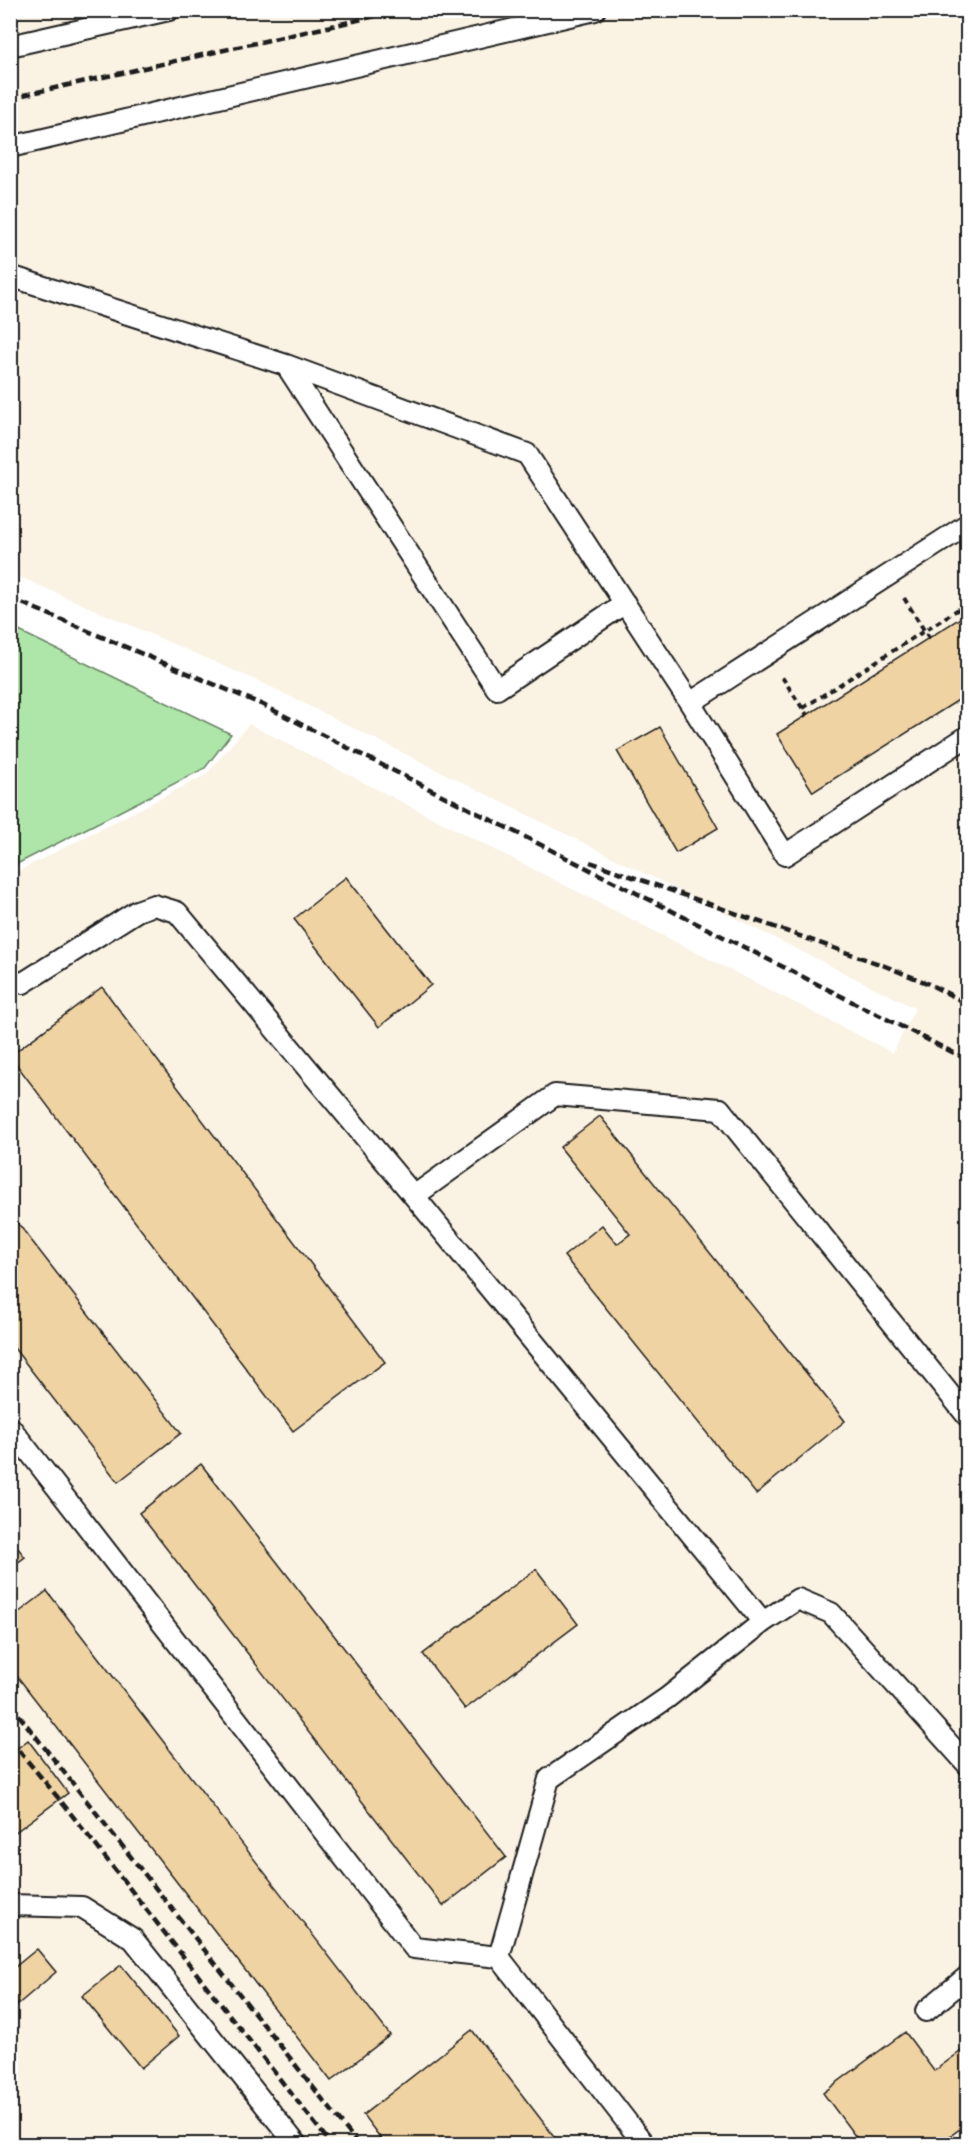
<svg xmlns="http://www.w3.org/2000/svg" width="978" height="2155" viewBox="0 0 978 2155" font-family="Pangolin,sans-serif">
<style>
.built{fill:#faf2e3}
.green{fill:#aee5a8;stroke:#658062;stroke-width:1.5}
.building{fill:#f0d3a3;stroke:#1c1c1c;stroke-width:1.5}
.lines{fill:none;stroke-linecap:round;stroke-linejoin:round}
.lane-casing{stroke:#1c1c1c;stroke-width:24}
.path{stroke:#1c1c1c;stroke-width:4;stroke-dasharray:6 4.5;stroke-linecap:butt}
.lane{stroke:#fff;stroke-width:20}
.rail{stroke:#1c1c1c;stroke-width:4.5;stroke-dasharray:9 4.5;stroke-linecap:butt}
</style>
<rect width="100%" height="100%" fill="#fff"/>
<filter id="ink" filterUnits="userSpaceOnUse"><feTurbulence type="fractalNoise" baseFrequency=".0167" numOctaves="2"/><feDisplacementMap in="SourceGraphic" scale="12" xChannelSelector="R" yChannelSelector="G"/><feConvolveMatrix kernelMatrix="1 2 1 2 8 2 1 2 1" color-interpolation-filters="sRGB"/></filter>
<g filter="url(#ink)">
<!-- built -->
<path class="built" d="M11,11H967V2144H11V875L206,775L249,724L893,1053L915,1008L269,686L11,573Z"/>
<!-- green -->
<path class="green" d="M10,627H11L231,734L205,768L11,867Z"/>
<!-- building -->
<path class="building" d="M968,613V694L813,792L777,734Z
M660,727L718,828L676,853L617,751Z
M346,877L431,985L379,1027L294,919Z
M102,987L385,1362L293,1431L10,1056Z
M600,1116L845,1421L756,1494L564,1256L602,1225L617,1244L630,1234L560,1147Z
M10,1213L181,1433L118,1482L10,1343Z
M201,1464L506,1857L443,1906L139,1513Z
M10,1538L25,1557L10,1568Z
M536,1569L578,1624L465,1709L423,1654Z
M47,1591L390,2035L331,2081L10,1667V1619Z
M28,1740L68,1793L10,1836V1754Z
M37,1949L56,1972L16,2006L10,1999V1971Z
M121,1965L179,2036L141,2068L82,1996Z
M472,2030L560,2144H385L363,2115Z
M905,2032L934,2071L968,2046V2123L939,2144H861L823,2093Z"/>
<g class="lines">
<defs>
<path id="lane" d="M10,46L169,10
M10,147L595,10
M10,276L286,365L527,454L690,703L968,524
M286,365L497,689L625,603
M690,703L785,855L968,736
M10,981L23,983L137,911L154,905L177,912L414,1196L763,1622
M414,1196L555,1095L720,1109L968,1417
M10,1427L414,1948L499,1957L644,2144
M10,1905L82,1907L133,1939L296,2144
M499,1957L549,1779L667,1698L763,1622L798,1599L831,1613L968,1765
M926,2011L968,1976"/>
</defs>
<!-- lane casing -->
<use href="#lane" class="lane-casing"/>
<!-- path -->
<path class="path" d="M904,598L929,638
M782,677L807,715
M803,708L968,603"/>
<!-- lane -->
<use href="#lane" class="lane"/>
<!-- rail -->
<path class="rail" d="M10,98L403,10
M10,598L263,705L968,1060
M590,862L885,966L927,983L968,1004
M10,1704L358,2144
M10,1740L60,1800L331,2144"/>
</g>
</g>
<!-- margin -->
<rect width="978" height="2155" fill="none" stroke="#fff" stroke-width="36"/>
<rect x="18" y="18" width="942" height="2119" fill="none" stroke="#1c1c1c" stroke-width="2" filter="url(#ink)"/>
</svg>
